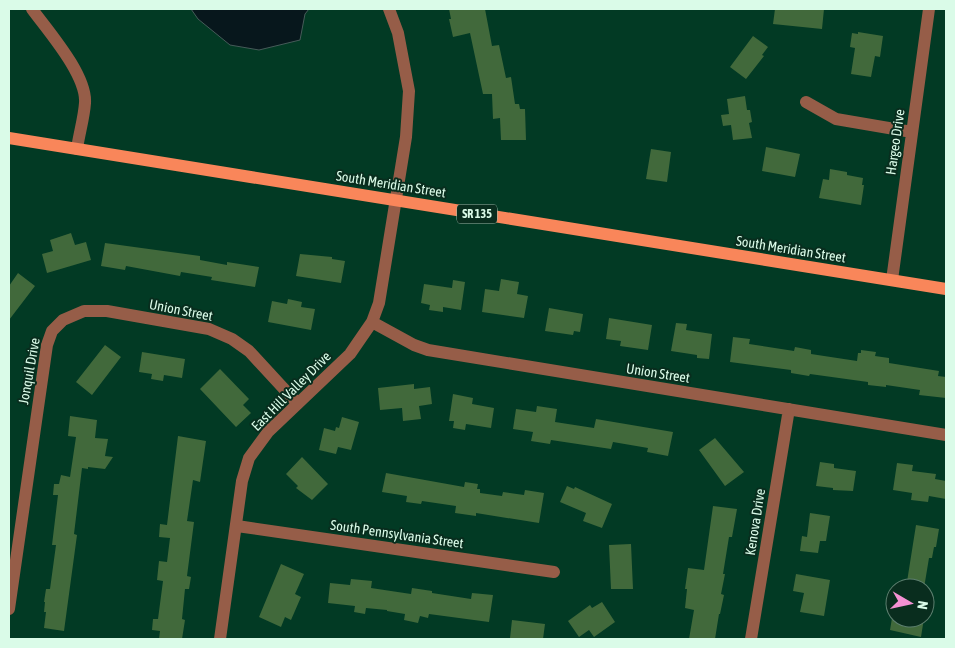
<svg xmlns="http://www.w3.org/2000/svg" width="955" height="648" viewBox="0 0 955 648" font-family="'Asap Condensed',sans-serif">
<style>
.water{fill:#07171c;stroke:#465b59}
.building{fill:#41693b}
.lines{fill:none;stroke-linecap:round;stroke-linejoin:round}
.minor{stroke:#965d48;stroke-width:12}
.major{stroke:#f9865a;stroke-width:12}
.labels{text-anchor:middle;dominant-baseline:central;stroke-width:4;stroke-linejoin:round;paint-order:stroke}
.shield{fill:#092d1e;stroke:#9bbdab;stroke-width:1}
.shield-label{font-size:12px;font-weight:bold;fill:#dafbe8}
.street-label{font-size:14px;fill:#dafbe8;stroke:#092d1e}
</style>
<rect width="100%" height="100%" fill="#023a24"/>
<!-- water -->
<path class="water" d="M191,9H309L305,14L300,40L259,50L230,45L198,19Z"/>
<!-- building -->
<path class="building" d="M449,9H485L492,46L499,45L506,78L511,77L515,104H519L520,109H525L526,140H501L500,118L493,119L492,94H483L470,33L453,37L449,19H451Z
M775,9H824L822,29L773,24Z
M858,32L883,36L880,57L875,56L871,77L851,74L855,48L850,47L852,33L858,34Z
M753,36L768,47L762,55L764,56L746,79L730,67Z
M745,96L747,110H750L752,122L749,123L752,138L733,140L731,125L723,126L721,115L729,114L727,99Z
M766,147L800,154L795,177L762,171Z
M651,149L671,152L667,182L646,179Z
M830,169L847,172V175L863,178L862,185H864L861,205L819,198L823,179L829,180Z
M71,233L75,245L86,242L91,260L47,273L42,254L53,251L50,240Z
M105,243L200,256V260L227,265V262L259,267L255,287L211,280L212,277L181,272L180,276L126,266L125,270L101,266Z
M300,254L332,257V259L345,261L341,283L296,276Z
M18,273L35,286L9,320V286Z
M501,279L519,282L517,294L528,296L524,318L482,312L485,289L499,291Z
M453,280L465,282L461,310L443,307V312L429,310L430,305L421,303L424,284L452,288Z
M288,299L302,302L301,307L315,309L311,330L268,322L272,301L287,304Z
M549,308L583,314L580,332L574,331L573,335L545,331Z
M609,318L652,325L648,350L620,346L621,341L606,339Z
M676,323L687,324L686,330L712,334L709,359L697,358V355L671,351Z
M733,337L750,339L749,344L794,351L795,347L811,350V354L857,361L858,353H861V350L876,352L875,356L889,358V363L939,371L938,376L946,377V398L919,395L920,390L886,385V387L868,385V382L810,374L809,376L791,373V370L730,362Z
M105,345L121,357L92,395L76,382Z
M142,352L185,359L182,378L164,375L163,381L151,379L152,374L139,372Z
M220,369L249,399L243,405L251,413L236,427L200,389Z
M414,384V389L430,387L432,404L419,406L421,419L403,421L402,408L380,410L378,388Z
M453,394L473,398L472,404L494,408L491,428L466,424L465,430L453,428L454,421H449Z
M537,406L557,409L555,422L594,428L596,419L673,432L668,456L647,452L648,448L613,442L611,449L551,440L550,444L531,441L533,432L513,429L516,409L536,412Z
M70,416L97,420L95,438L108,439L105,456L113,457L105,469L88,467V469L82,468L74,534L77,535L64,631L44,628L46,612H44L45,602H44L46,589H50L56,545H52L58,495H53L54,484H59L61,475L70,477L76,437L68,436Z
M342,417L359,422L351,450L338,447L336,454L319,450L324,428L335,431L336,427L339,428Z
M178,436L206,441L200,482L193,480L187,521L194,522L187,576L191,577L189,589H185L182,619L185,620L182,639H159L160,631L152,630L153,619H158L163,581L157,580L159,561L167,562L170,538L159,537L160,524L167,525Z
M715,438L744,472L725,486L699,450Z
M302,457L328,484L312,500L296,488L298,486L286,474Z
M820,462L834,464V468L856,471L853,491L833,490V488L816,486Z
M897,463L913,465L912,471L936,474L935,479L946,481V499L929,496L928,502L911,500L912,493L893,490Z
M386,473L464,487L465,482L478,484L477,489H480V493L502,496L503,492L524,495L525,490L544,493L539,523L476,513V516L455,513L456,506L422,501L421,504L406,502L407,496L382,492Z
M567,486L574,489L575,487L612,504L602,528L583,521L586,513L560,502Z
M713,506L737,509L732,537H729L723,574H725L721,594L724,595L720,614H719L715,639H689L694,610L685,608L687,589H685L688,568L704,570Z
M810,513L830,516L826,541H820L818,553L800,551L802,536L807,537Z
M916,525L939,529L936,547H934L932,558H929L924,588H906Z
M631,544L633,589H611L609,545Z
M281,564L304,574L295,594L301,597L291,620L285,617L281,627L259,617Z
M796,574L830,580L824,616L800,612L804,593L793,591Z
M351,579L372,581L371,588L411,594L412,588L432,591V593L471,599L472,593L493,595L489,622L429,614L428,618L420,616L418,623L404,620L405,614L387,611V610L366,608L365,614L354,612L355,606L328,603L330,583L350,585Z
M602,602L615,622L594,637L589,630L579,637L568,621L590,605L592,608Z
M892,618H924L921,637L890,630Z
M512,620L545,624L543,639L510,638Z"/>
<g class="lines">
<!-- minor -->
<path class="minor" d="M32,9C48,31 87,75 85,103C84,118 79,134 77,149
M806,102L836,119L912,132
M892,280L929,9
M372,322L414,345L428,350L946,435
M237,526L554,572
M9,609L47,345L52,331L63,320L84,311H107L209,329L232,339L249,351L297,403
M220,639L242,481L249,458L268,432L350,354L372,322L379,303L406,137L409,91L398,33L389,9
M751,639L789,409"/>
<!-- major -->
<path class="major" d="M9,138L946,289"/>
</g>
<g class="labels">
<!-- shield labels -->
<rect class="shield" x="457" y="204.5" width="40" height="19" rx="4"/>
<g class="shield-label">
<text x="477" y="214">SR 135</text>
</g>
<!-- street labels -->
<g class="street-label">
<text transform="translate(895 142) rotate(-82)">Hargeo Drive</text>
<text transform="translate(391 184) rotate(9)">South Meridian Street</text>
<text transform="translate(791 249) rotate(9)">South Meridian Street</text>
<text transform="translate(181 310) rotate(11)">Union Street</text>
<text transform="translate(29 371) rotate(-80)">Jonquil Drive</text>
<text transform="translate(658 373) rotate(9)">Union Street</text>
<text transform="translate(291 391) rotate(-45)">East Hill Valley Drive</text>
<text transform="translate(755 522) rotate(-81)">Kenova Drive</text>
<text transform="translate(397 534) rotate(8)">South Pennsylvania Street</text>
</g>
</g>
<!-- border -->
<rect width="955" height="648" fill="none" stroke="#dafbe8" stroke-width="20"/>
<!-- north arrow -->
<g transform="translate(910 603) rotate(99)"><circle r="24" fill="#092d1e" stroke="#5d7f6f"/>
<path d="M0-4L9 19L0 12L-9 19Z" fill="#f491d3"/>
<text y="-8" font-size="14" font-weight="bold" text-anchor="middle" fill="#dafbe8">N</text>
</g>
</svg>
